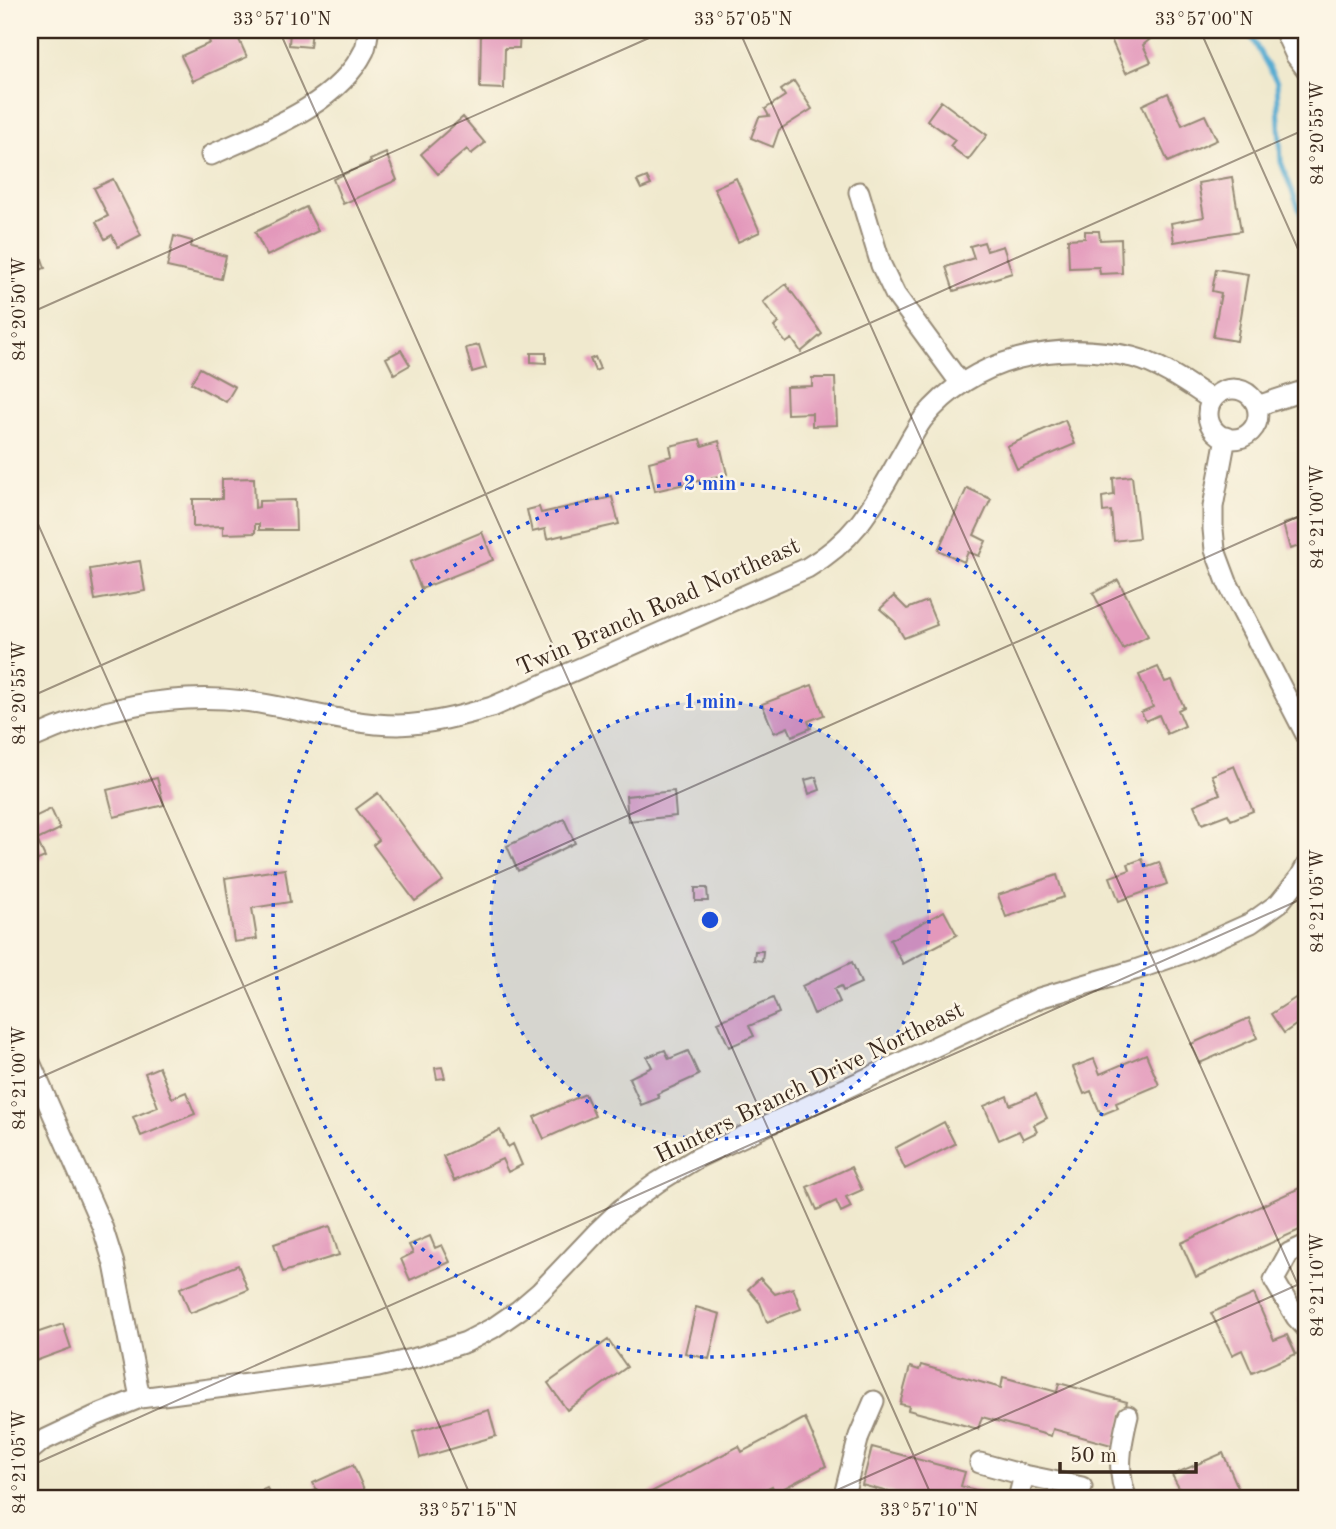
<svg xmlns="http://www.w3.org/2000/svg" width="1336" height="1529" font-family="'Old Standard TT',serif">
<style>
.lines{fill:none;stroke-linecap:round;stroke-linejoin:round}
.stream{stroke:#55abd1;stroke-width:5}
.building{fill:#e398bb}
.minor-casing{stroke:#968a76;stroke-width:23}
.minor{stroke:#fff;stroke-width:19}
.ticks{fill:none;stroke:#3b2a1e;stroke-width:2;stroke-opacity:0.45}
.ring{fill:none;stroke:#1d4ed8;stroke-width:3.5;stroke-dasharray:3.5 7}
.labels{text-anchor:middle;stroke-width:5;stroke-linejoin:round;paint-order:stroke}
.street-label{font-size:24px;fill:#3b2a1e;stroke:#fcf5e5}
.centre{fill:#1d4ed8;stroke:#fcf5e5;stroke-width:3.5}
.ring-label{font-size:21px;text-anchor:middle;font-weight:bold;fill:#1d4ed8;stroke:#fcf5e5;stroke-width:5;stroke-linejoin:round;paint-order:stroke}
.neatline{fill:none;stroke:#3b2a1e;stroke-width:2.5}
.ticks-label{font-size:18px;text-anchor:middle;fill:#3b2a1e}
</style>
<rect width="100%" height="100%" fill="#fcf5e5"/>
<filter id="ink" filterUnits="userSpaceOnUse"><feTurbulence type="fractalNoise" baseFrequency=".0143" numOctaves="2"/><feDisplacementMap in="SourceGraphic" scale="14" xChannelSelector="R" yChannelSelector="G"/><feConvolveMatrix kernelMatrix="1 2 1 2 8 2 1 2 1" color-interpolation-filters="sRGB"/></filter>
<filter id="wash" filterUnits="userSpaceOnUse"><feTurbulence type="fractalNoise" baseFrequency=".00686" numOctaves="4" result="noise"/><feDisplacementMap in="SourceGraphic" scale="28" xChannelSelector="R" yChannelSelector="G"/><feGaussianBlur stdDeviation="1.57" result="paint"/><feColorMatrix in="noise" values="0 0 0 0 0 0 0 0 0 0 0 0 0 0 0 0 0 1.4 0 .05"/><feComposite in="paint" operator="in"/></filter>
<g filter="url(#wash)">
<rect width="100%" height="100%" fill="#f0e9ce"/>
<g class="lines">
<path class="stream" d="M1247,30L1277,82L1281,162L1306,227"/>
</g>
<g id="blocks">
<path class="building" d="M213,30H219L224,39L236,33L247,57L193,81L181,56L210,43L206,33Z
M290,30H312L310,47L289,45Z
M481,30H520L519,48H505L504,89L480,88Z
M1130,30H1161L1143,45L1151,62L1126,73L1111,39Z
M794,81L812,109L779,130L773,147L751,138L759,117L769,116L765,109L785,96L781,90Z
M1168,93L1182,125L1205,115L1217,140L1168,162L1142,105Z
M941,101L987,135L968,160L950,146L955,140L927,120Z
M463,117L485,143L471,154L467,149L438,174L421,154Z
M386,153L397,180L343,204L333,179L371,162L370,160Z
M647,177L651,185L641,189L637,181Z
M1232,177L1241,231L1174,242L1171,223L1204,217L1198,183Z
M736,178L760,232L738,242L714,188Z
M113,179L141,235L118,247L112,235L105,239L96,222L108,216L94,188Z
M306,207L318,231L267,256L255,232Z
M1085,231H1099L1100,240L1121,239L1122,273L1100,274L1099,267L1069,268L1068,239L1085,238Z
M174,236L192,241L191,247L226,256L221,279L167,267Z
M984,242L987,251L1003,246L1012,273L954,291L946,267L974,258L970,246Z
M30,243L33,252L39,250L45,268L30,274Z
M1216,269L1248,274L1237,341L1213,337L1221,293L1212,291Z
M786,284L822,334L801,352L792,339L786,343L774,327L779,323L763,302Z
M479,345L486,368L472,372L466,348Z
M401,350L410,365L394,374L386,358Z
M531,353H546V363L531,362Z
M595,357L600,369L595,371L590,359Z
M200,368L235,387L226,402L191,383Z
M812,378H835L837,425L812,426V413L787,414L786,387L812,386Z
M1065,420L1075,444L1017,469L1007,446Z
M700,439L702,446L719,441L727,474L655,491L649,462L672,456L670,446Z
M1132,476L1139,538L1114,541L1111,511L1103,512L1102,497L1114,495L1113,478Z
M254,478L255,508L259,507V501L295,500L296,530H259V524H255V533L223,534V526L193,527V499H222V479Z
M967,488L991,499L974,535L986,541L979,556L968,552L964,562L938,550Z
M612,497L619,524L563,537V535L547,539L545,529L532,532L527,510L539,507L541,513Z
M1306,517V544L1290,549L1283,524Z
M482,532L493,560L421,589L410,562Z
M140,561L145,591L95,600L90,569Z
M1118,580L1148,636L1123,649L1093,593Z
M894,596L907,609L927,601L937,625L904,638L895,622L880,609Z
M1158,667L1165,682L1172,680L1184,707L1178,710L1185,726L1167,734L1159,715L1146,721L1141,712L1153,707L1139,675Z
M812,685L824,715L808,721L811,728L792,736L788,727L774,733L762,704Z
M1234,766L1253,811L1231,820L1228,814L1202,824L1194,805L1220,794L1212,775Z
M816,777L820,790L809,794L805,780Z
M157,778L164,805L114,817L107,790Z
M674,791L676,816L628,821L626,796Z
M378,793L443,881L415,901L373,845L379,840L356,809Z
M51,809L60,829L37,840L45,857L31,863L30,819Z
M564,819L575,843L518,871L507,846Z
M1142,859L1145,867L1159,862L1167,884L1119,901L1110,877L1130,870L1128,864Z
M285,869L290,902L252,908L257,939L234,942L225,878Z
M1057,875L1064,897L1006,917L998,895Z
M695,888H707L708,901H695Z
M944,911L957,935L903,964L890,940Z
M755,951H763L762,961L754,960Z
M852,962L861,983L843,991L841,986L834,989L840,1002L814,1014L802,986Z
M1306,991V1018L1284,1033L1271,1014Z
M773,998L779,1013L749,1026L754,1036L729,1047L718,1022Z
M1249,1018L1257,1038L1200,1063L1191,1044Z
M665,1050L669,1059L688,1051L699,1075L657,1094L659,1098L641,1105L629,1078L652,1067L647,1057Z
M1146,1054L1159,1085L1116,1103L1118,1108L1101,1115L1091,1091L1084,1094L1073,1067L1094,1059L1100,1074Z
M159,1067L172,1098L186,1092L195,1114L141,1136L133,1117L158,1107L145,1073Z
M442,1067L445,1078L437,1079L435,1068Z
M585,1094L595,1116L544,1139L534,1117Z
M1036,1094L1047,1118L1034,1125L1037,1132L1023,1139L1019,1131L999,1140L984,1106L1007,1096L1010,1105Z
M944,1122L955,1144L905,1169L895,1148Z
M500,1130L508,1147L513,1144L522,1165L508,1172L502,1159L454,1181L443,1156Z
M851,1167L862,1190L846,1197L851,1207L841,1212L836,1201L817,1210L807,1187Z
M1306,1185V1227L1196,1277L1181,1243Z
M330,1226L339,1255L283,1272L274,1244Z
M430,1236L435,1248L442,1245L450,1262L410,1280L401,1259L413,1253L409,1245Z
M238,1265L248,1290L190,1313L180,1288Z
M760,1278L775,1294L793,1288L801,1309L767,1322L760,1303L748,1289Z
M1254,1294L1274,1340L1287,1335L1296,1354L1252,1373L1242,1350L1232,1355L1211,1313Z
M696,1307L720,1314L709,1359L685,1353Z
M63,1324L71,1348L30,1363V1335Z
M608,1340L627,1367L567,1410L548,1383Z
M921,1365L1001,1388L1003,1377L1057,1392L1059,1383L1127,1402L1115,1446L1053,1429L1051,1436L982,1417L978,1429L908,1410L909,1406L900,1404L910,1367L919,1370Z
M1306,1379V1407L1300,1395L1306,1393L1301,1382Z
M489,1410L496,1436L420,1458L413,1432Z
M805,1418L826,1466L775,1493L772,1486L747,1499H638L739,1446L742,1452Z
M872,1447L965,1472L961,1486L1008,1499H914L862,1485Z
M1223,1453L1243,1499H1185L1172,1475Z
M353,1465L367,1496L361,1499H295L317,1490L313,1483Z
M267,1488L272,1499H242Z"/>
</g>
</g>
<g filter="url(#ink)">
<use href="#blocks" fill-opacity="0" stroke="#968a76" stroke-width="2"/>
<g class="lines">
<g class="minor-casing">
<path id="minor" d="M1284,30L1296,56L1306,69
M211,155C264,131 337,105 364,51C367,45 367,36 369,30
M859,192L881,265L895,294L961,384
M1208 414a25 25 0 1 1 50 0a25 25 0 1 1-50 0Z
M1257,406L1306,390
M1226,437L1213,507V529L1215,550L1227,582L1306,735
M30,739C96,709 171,692 244,701C295,707 346,725 398,725C431,724 461,716 492,707L807,568C858,538 873,505 901,456C908,444 915,430 923,419C973,357 1057,340 1132,357C1160,364 1188,384 1212,400
M30,1062L102,1226L114,1264L140,1398
M1306,1245L1289,1253L1274,1280L1296,1317L1306,1328
M30,1451L42,1441L95,1416L140,1398L378,1367L420,1357L466,1342L493,1328L519,1310L540,1292L598,1231L621,1209L658,1182L697,1158L1039,998L1135,970L1184,953L1251,923L1279,903L1300,877L1306,866
M980,1463L1024,1475L1018,1499
M1024,1475L1082,1487
M843,1499L859,1436L874,1401
M1127,1499C1116,1472 1121,1444 1128,1416"/>
</g>
<use href="#minor" class="minor"/>
</g>
</g>
<path class="ticks" d="M279,30L933,1499M739,30L1306,1303M1200,30L1306,267M30,313L667,30M30,506L472,1499M30,697L1306,129M30,1082L1306,513M30,1466L1306,897M817,1499L1306,1281"/>
<circle cx="710" cy="920" r="219" fill="#1d4ed8" fill-opacity=".12"/>
<g class="ring">
<circle cx="710" cy="920" r="219"/>
<circle cx="710" cy="920" r="437"/>
</g>
<g class="labels">
<g class="street-label">
<text transform="translate(658 606) rotate(-24)" y="8">Twin Branch Road Northeast</text>
<text transform="translate(809 1082) rotate(-26)" y="8">Hunters Branch Drive Northeast</text>
</g>
</g>
<circle cx="710" cy="920" r="10" class="centre"/>
<g class="ring-label">
<text x="710" y="490">2 min</text>
<text x="710" y="708">1 min</text>
</g>
<rect width="1336" height="1529" fill="none" stroke="#fcf5e5" stroke-width="77"/>
<path d="M1060 1462v10h136v-10" fill="none" stroke="#3b2a1e" stroke-width="3.5"/>
<text x="1070" y="1462" font-size="21" fill="#3b2a1e" stroke="#fcf5e5" stroke-width="5" paint-order="stroke">50 m</text>
<rect x="38" y="38" width="1260" height="1452" class="neatline"/>
<g class="ticks-label">
<text x="282" y="25">33°57'10"N</text>
<text x="743" y="25">33°57'05"N</text>
<text x="1204" y="25">33°57'00"N</text>
<text transform="translate(1317 133) rotate(-90)" y="6">84°20'55"W</text>
<text transform="translate(19 309) rotate(-90)" y="6">84°20'50"W</text>
<text transform="translate(1317 517) rotate(-90)" y="6">84°21'00"W</text>
<text transform="translate(19 693) rotate(-90)" y="6">84°20'55"W</text>
<text transform="translate(1317 901) rotate(-90)" y="6">84°21'05"W</text>
<text transform="translate(19 1078) rotate(-90)" y="6">84°21'00"W</text>
<text transform="translate(1317 1285) rotate(-90)" y="6">84°21'10"W</text>
<text transform="translate(19 1462) rotate(-90)" y="6">84°21'05"W</text>
<text x="468" y="1516">33°57'15"N</text>
<text x="929" y="1516">33°57'10"N</text>
</g>
</svg>
